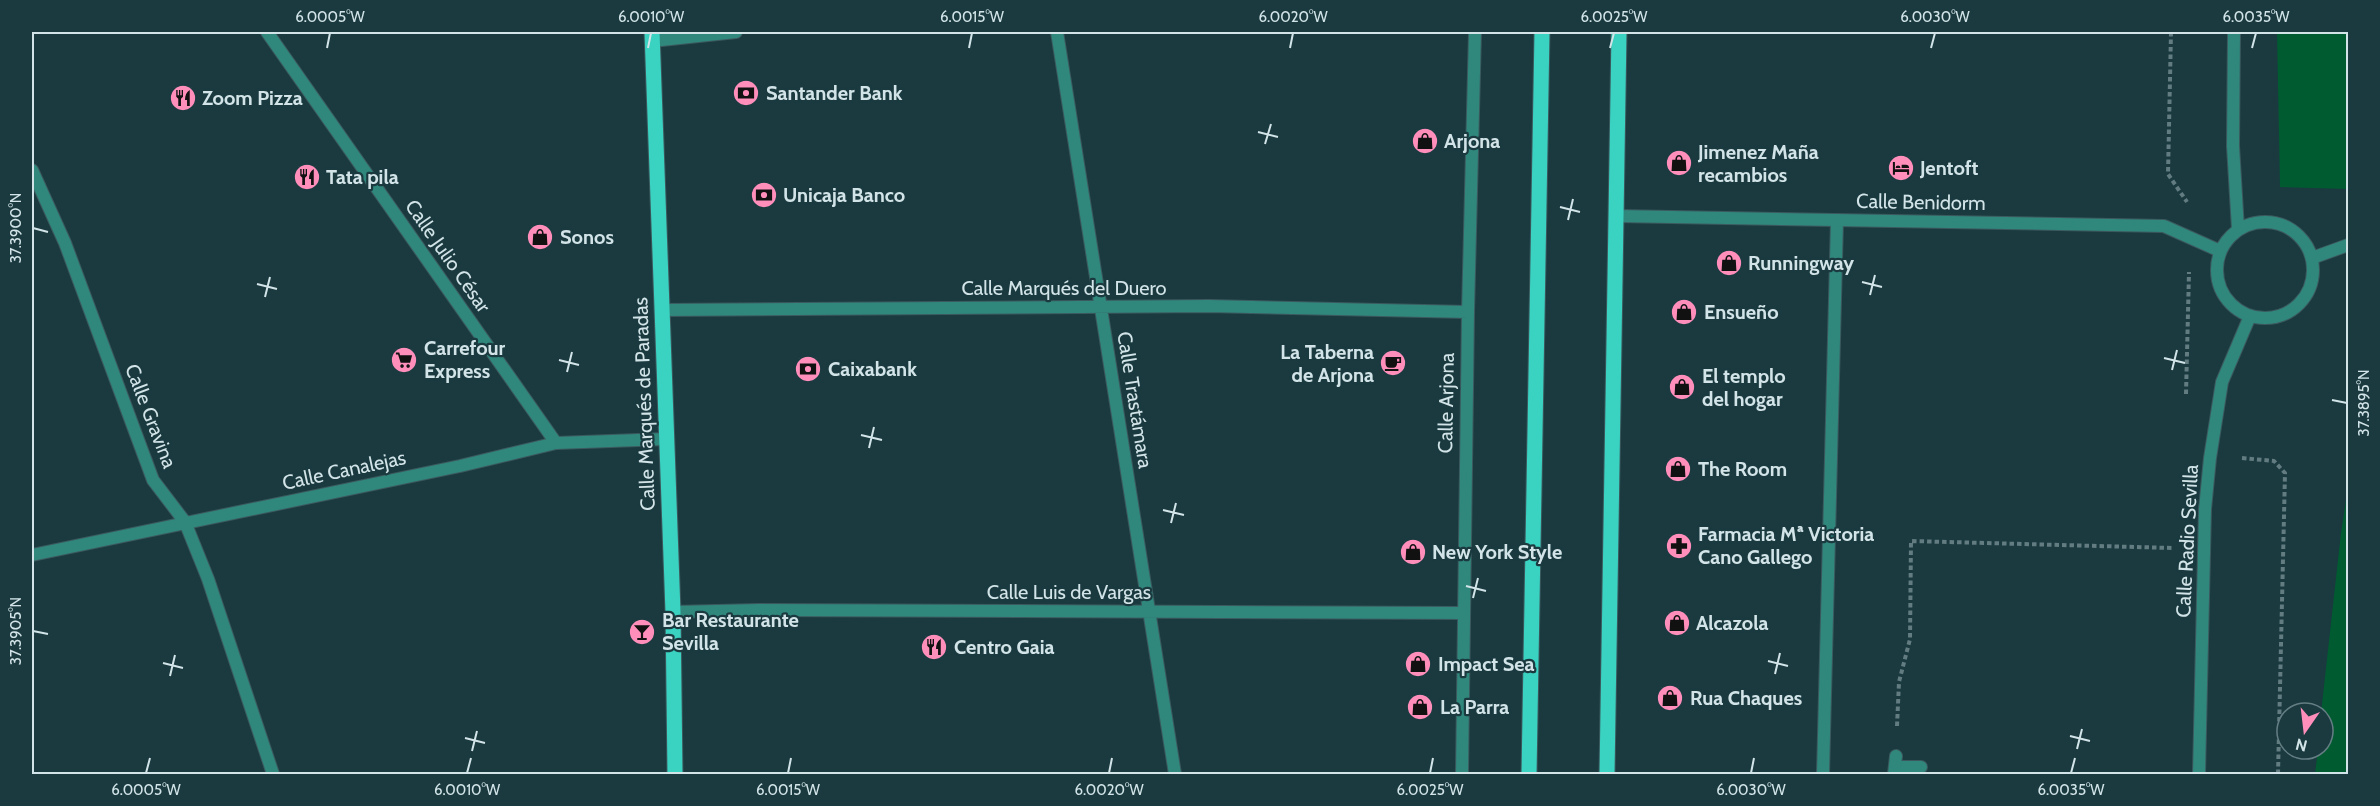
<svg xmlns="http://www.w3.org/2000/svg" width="2380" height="806" font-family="Cabin,sans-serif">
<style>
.green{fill:#005b31}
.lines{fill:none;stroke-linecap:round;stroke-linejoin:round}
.service-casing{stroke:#3b595e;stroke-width:14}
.minor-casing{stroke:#3b595e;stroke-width:14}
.tertiary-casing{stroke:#3b595e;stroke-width:14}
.primary-casing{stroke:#3b595e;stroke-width:17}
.path{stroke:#627c81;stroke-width:4;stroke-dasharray:4.5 3;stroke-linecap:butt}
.service{stroke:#30877c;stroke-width:12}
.minor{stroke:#30877c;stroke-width:12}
.tertiary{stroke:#30877c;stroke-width:12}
.primary{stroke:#3ad2c1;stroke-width:15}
.ticks{fill:none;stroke:#d2e4e7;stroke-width:2}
.labels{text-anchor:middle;stroke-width:4.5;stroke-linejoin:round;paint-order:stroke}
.poi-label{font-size:20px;font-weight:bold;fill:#d2e4e7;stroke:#1a3a40;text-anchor:start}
.street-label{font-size:20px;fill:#d2e4e7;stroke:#1a3a40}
.neatline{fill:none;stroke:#d2e4e7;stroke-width:2}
.ticks-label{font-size:15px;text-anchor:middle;fill:#d2e4e7}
</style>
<rect width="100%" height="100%" fill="#1a3a40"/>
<path class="green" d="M2277,32H2348V189L2280,187Z
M2348,487V774H2315L2318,749H2323L2321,713L2341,533Z"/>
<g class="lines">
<g class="service-casing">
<path id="service" d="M1895,767H1921
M1823,774L1837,220"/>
</g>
<g class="minor-casing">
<path id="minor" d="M1057,32L1175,774
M2234,32L2233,146L2238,229
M652,41L736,32
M32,170L65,243L153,480L185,522L208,579L273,774
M1617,216L2164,226L2220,251
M2217 270a48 48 0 1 1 96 0a48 48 0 1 1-96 0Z
M2312,258L2348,245
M661,310L1209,306L1468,312
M32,555L460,466L556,443L267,32
M673,612L759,610L1464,613
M1462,774L1468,312L1475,32
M1894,774L1896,756
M2199,774L2205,509L2210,458L2222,382L2250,316"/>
</g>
<g class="tertiary-casing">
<path id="tertiary" d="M556,443L666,439"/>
</g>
<g class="primary-casing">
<path id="primary" d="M652,32L673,612L675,774
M1529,774L1542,32
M1607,774L1619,32"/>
</g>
<path class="path" d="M2171,32L2168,174L2187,202
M2186,394L2189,272
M2242,458L2274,461L2285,473L2278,774
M1897,726L1899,682L1910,639L1911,541L2173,548"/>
<use href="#service" class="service"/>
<use href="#minor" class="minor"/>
<use href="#tertiary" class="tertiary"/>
<use href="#primary" class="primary"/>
</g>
<path class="ticks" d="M327,48L330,33M648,48L651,33M969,48L972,33M1290,48L1293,33M1610,48L1614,33M1931,48L1935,33M2252,48L2256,33M1258,132L1278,137M1265,144L1271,124M1560,207L1580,212M1568,220L1573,199M33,228L48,232M1862,282L1882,287M257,284L277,289M1870,295L1875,275M265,297L270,277M2164,358L2185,363M559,360L579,365M2172,370L2177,350M567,372L572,352M2332,400L2347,403M861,435L882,440M869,448L874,427M1163,510L1184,515M1171,523L1176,503M1466,586L1486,591M1473,598L1478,578M33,631L48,634M1768,661L1788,666M163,663L183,668M1775,674L1780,653M170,676L175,655M2070,736L2090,741M465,738L485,743M2077,749L2082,729M472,751L477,731M146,773L150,758M467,773L471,758M788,773L791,758M1109,773L1112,758M1430,773L1433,758M1751,773L1754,758M2071,773L2075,758"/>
<defs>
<g id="bank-disc" transform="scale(1.35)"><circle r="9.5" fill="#ff8ebb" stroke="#1a3a40"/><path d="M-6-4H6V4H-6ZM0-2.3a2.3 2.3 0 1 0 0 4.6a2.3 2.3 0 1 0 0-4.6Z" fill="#111"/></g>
<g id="restaurant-disc" transform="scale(1.35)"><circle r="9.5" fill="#ff8ebb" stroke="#1a3a40"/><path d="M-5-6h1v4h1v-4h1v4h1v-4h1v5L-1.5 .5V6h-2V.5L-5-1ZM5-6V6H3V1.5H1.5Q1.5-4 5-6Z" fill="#111"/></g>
<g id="shop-disc" transform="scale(1.35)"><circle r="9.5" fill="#ff8ebb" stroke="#1a3a40"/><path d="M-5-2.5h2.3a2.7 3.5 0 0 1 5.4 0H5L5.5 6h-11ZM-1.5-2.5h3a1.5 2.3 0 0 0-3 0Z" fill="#111"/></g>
<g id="hotel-disc" transform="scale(1.35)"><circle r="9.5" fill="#ff8ebb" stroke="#1a3a40"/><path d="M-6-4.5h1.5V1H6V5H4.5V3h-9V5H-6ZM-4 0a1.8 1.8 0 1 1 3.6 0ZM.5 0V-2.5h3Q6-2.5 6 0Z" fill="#111"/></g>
<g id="supermarket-disc" transform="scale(1.35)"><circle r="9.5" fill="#ff8ebb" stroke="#1a3a40"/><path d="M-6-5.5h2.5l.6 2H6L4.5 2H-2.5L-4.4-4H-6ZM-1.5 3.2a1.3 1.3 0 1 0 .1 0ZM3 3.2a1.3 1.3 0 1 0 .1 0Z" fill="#111"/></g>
<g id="cafe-disc" transform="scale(1.35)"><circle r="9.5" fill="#ff8ebb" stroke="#1a3a40"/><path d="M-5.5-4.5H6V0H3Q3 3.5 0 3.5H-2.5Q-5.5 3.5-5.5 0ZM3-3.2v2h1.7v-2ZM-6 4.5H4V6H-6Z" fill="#111"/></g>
<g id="pharmacy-disc" transform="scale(1.35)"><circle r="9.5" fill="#ff8ebb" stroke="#1a3a40"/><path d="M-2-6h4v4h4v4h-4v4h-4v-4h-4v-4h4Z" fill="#111"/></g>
<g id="bar-disc" transform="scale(1.35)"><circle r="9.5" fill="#ff8ebb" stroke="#1a3a40"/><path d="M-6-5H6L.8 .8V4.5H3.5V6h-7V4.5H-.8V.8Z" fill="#111"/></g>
</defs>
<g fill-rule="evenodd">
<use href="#bank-disc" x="746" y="93"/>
<use href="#restaurant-disc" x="183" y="98"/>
<use href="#shop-disc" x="1425" y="141"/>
<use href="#shop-disc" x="1679" y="163"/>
<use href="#hotel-disc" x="1901" y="168"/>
<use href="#restaurant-disc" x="307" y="177"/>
<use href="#bank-disc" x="764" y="195"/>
<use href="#shop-disc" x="540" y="237"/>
<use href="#shop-disc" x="1729" y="263"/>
<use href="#shop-disc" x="1684" y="312"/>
<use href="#supermarket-disc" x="404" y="360"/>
<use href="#cafe-disc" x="1393" y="363"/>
<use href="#bank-disc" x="808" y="369"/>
<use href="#shop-disc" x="1682" y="387"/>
<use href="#shop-disc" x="1678" y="469"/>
<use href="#pharmacy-disc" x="1679" y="546"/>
<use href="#shop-disc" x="1413" y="552"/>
<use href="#shop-disc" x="1677" y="623"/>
<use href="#bar-disc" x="642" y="632"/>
<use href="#restaurant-disc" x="934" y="647"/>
<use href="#shop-disc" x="1418" y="664"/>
<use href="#shop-disc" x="1670" y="698"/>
<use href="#shop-disc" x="1420" y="707"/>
</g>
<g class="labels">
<g class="poi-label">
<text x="766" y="100">Santander Bank</text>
<text x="202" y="105">Zoom Pizza</text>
<text x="1444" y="148">Arjona</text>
<text x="1698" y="159">Jimenez Maña<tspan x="1698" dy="23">recambios</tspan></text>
<text x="1920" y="175">Jentoft</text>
<text x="326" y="184">Tata pila</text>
<text x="783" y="202">Unicaja Banco</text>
<text x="560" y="244">Sonos</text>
<text x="1748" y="270">Runningway</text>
<text x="1704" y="319">Ensueño</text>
<text x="424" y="355">Carrefour<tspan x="424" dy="23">Express</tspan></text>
<text x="1374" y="359" text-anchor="end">La Taberna<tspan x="1374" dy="23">de Arjona</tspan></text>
<text x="828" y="376">Caixabank</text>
<text x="1702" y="383">El templo<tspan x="1702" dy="23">del hogar</tspan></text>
<text x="1698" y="476">The Room</text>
<text x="1698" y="541">Farmacia Mª Victoria<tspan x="1698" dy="23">Cano Gallego</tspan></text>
<text x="1432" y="559">New York Style</text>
<text x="662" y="627">Bar Restaurante<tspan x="662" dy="23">Sevilla</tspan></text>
<text x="1696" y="630">Alcazola</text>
<text x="954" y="654">Centro Gaia</text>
<text x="1438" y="671">Impact Sea</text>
<text x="1690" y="705">Rua Chaques</text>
<text x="1440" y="714">La Parra</text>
</g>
<g class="street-label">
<text transform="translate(1921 202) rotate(1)" y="7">Calle Benidorm</text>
<text transform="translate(448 256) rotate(55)" y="7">Calle Julio César</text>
<text x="1064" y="295">Calle Marqués del Duero</text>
<text transform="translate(1135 400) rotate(81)" y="7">Calle Trastámara</text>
<text transform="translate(1446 403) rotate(-89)" y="7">Calle Arjona</text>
<text transform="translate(644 404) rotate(-92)" y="7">Calle Marqués de Paradas</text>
<text transform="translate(151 416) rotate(69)" y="7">Calle Gravina</text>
<text transform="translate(344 470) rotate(-12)" y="7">Calle Canalejas</text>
<text transform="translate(2187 541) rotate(-87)" y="7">Calle Radio Sevilla</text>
<text x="1069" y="599">Calle Luis de Vargas</text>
</g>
</g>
<rect width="2380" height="806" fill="none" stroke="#1a3a40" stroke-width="66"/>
<g transform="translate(2305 731) rotate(194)"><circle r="28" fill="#1a3a40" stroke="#647e83" stroke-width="1.5"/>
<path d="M0-4.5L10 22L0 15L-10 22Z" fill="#ff8ebb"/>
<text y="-9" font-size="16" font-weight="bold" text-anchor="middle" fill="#d2e4e7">N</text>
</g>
<rect x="33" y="33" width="2314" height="740" class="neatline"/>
<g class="ticks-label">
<text x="330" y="22">6.0005°W</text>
<text x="651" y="22">6.0010°W</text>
<text x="972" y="22">6.0015°W</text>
<text x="1293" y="22">6.0020°W</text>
<text x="1614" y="22">6.0025°W</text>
<text x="1935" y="22">6.0030°W</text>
<text x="2256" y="22">6.0035°W</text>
<text transform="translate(16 228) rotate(-90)" y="5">37.3900°N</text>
<text transform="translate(2364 403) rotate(-90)" y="5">37.3895°N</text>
<text transform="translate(16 631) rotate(-90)" y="5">37.3905°N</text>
<text x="146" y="795">6.0005°W</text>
<text x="467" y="795">6.0010°W</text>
<text x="788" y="795">6.0015°W</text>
<text x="1109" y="795">6.0020°W</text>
<text x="1430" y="795">6.0025°W</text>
<text x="1751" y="795">6.0030°W</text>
<text x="2071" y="795">6.0035°W</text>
</g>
</svg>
